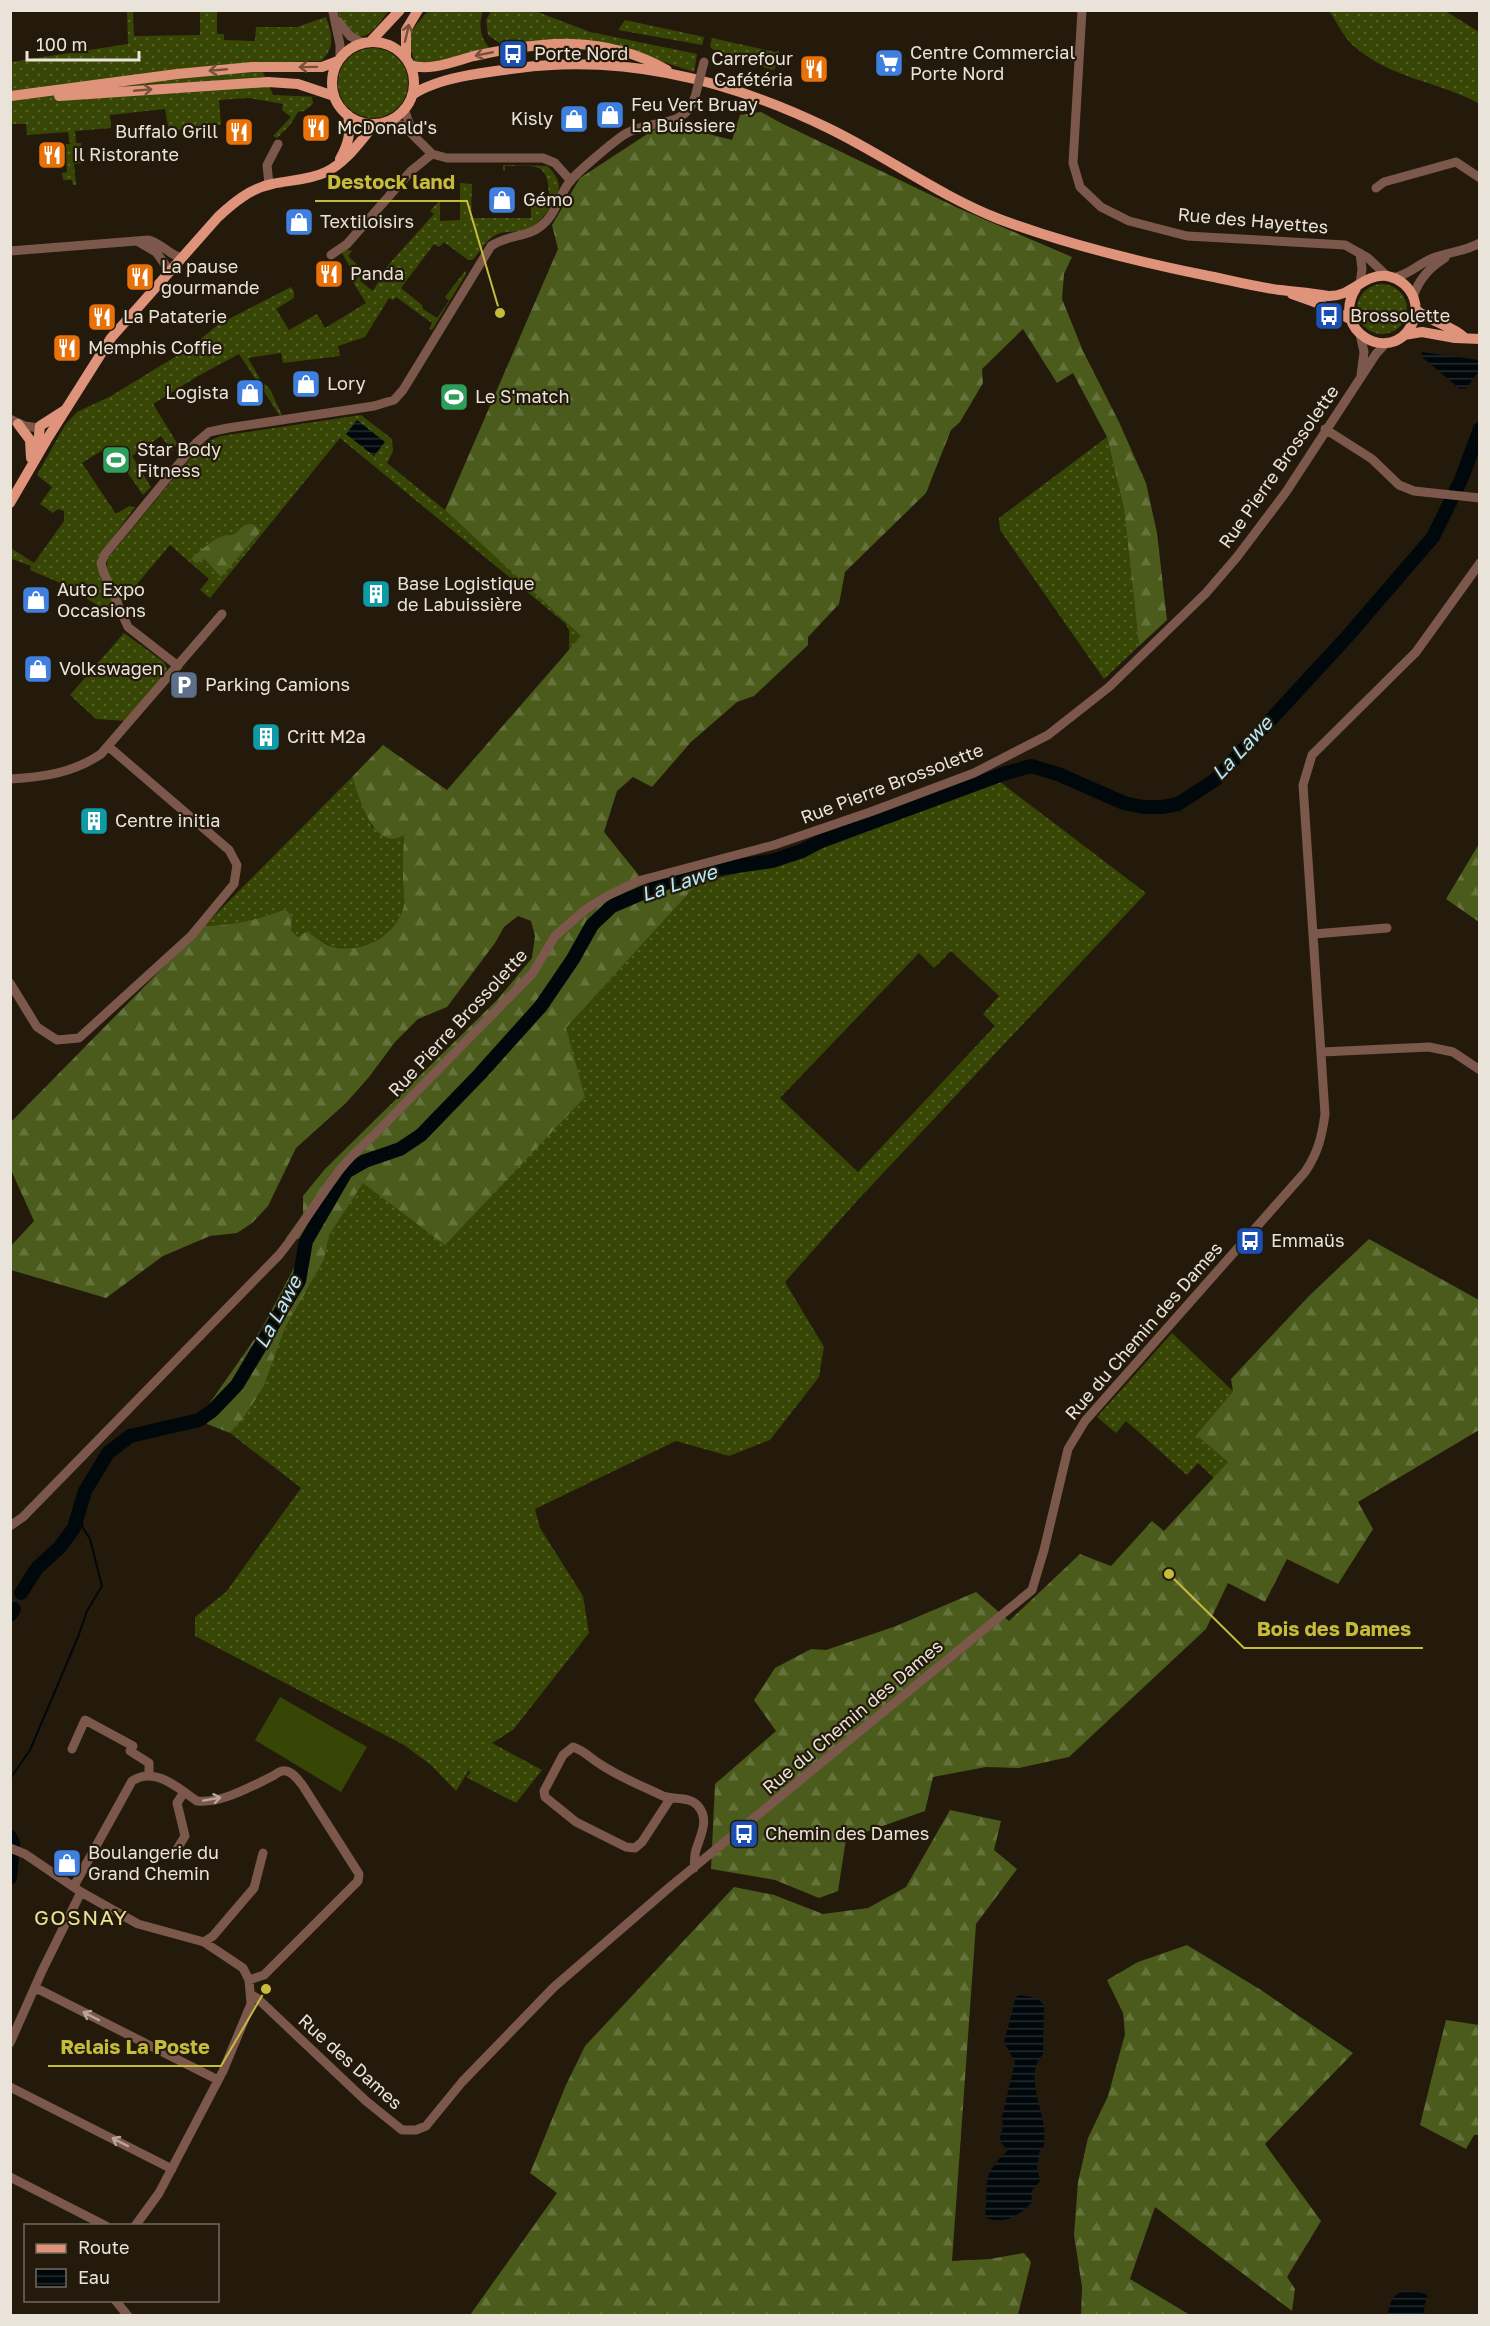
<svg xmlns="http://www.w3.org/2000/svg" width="1490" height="2326" font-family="'Golos Text',sans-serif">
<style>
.grass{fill:url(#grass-dots);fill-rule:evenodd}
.forest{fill:url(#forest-firs)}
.pitch{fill:#374605}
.water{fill:url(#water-rules)}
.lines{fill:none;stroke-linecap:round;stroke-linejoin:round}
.stream{stroke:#00080c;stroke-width:2}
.river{stroke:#00080c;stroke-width:14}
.minor{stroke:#7b584b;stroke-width:9}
.major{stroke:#de937a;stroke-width:10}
.minor-bridge{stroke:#7b584b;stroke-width:9}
.oneway{stroke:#77503d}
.oneway2{stroke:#b8a499}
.labels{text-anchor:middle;stroke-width:4.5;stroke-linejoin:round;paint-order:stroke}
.poi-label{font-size:18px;fill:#e9e3d9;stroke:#231a0b;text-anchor:start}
.street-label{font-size:18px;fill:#e9e3d9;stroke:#231a0b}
.water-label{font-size:20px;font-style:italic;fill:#b5e9f9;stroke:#231a0b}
.quarter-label{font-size:21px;letter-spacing:1.5px;fill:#eae495;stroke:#231a0b}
.leader{fill:none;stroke:#c6bc3c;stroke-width:2}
.callout-dot{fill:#c6bc3c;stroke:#231a0b;stroke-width:2}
.callout-label{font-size:20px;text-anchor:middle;font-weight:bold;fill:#c6bc3c;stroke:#231a0b;stroke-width:4.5;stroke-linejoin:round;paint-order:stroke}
</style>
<defs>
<pattern id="grass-dots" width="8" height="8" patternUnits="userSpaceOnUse" patternTransform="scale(1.5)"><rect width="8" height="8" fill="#374605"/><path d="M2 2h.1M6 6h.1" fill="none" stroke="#546129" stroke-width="1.8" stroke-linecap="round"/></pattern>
<pattern id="forest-firs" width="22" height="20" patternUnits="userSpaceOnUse" patternTransform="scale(1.5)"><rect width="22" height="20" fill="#4a5b1b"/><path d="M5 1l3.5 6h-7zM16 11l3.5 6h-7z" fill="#64723c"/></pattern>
<pattern id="water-rules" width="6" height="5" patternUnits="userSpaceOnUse" patternTransform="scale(1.5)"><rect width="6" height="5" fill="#00080c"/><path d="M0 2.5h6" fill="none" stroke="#252c2f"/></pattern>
</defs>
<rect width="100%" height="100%" fill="#231a0b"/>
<path class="grass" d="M1444,10L1479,32L1478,103C1439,82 1391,78 1356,48C1345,40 1337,22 1329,11Z
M127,11H133L134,36L200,35V11H217V34H224V40L255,41L256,27H297L326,17C332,33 336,48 321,61L259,63L273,95L320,97H312L313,104L304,111L298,112L290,125L277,138L273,136L291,117L282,110L283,104L249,98L219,100L221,125L169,131L165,109L110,115L111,128L75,131L76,143H81L83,163L74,164L76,185H73L72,180H63L62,173L67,172L65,144H70L68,132L27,135L26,124H11V62L128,44Z
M337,11H389C383,17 377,28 369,33C355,45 342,21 337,11Z
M428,11H483C478,25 480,40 492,50L440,61L415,63L411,50L410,32Z
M491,11H535L590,32L697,54L694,72L609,44H501L488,35L486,20Z
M625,20L704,37L702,45L618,30Z
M712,38L775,52L779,51L775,69L772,70L712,49L710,46Z
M338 83a35 35 0 1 1 70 0a35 35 0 1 1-70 0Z
M503,165L547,166C553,171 558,178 559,186C559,200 539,226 526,230C515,233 504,230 494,236C484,242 480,253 472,260H468L444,242L439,247L434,244L401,288L422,305L423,309L437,318L449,301L445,297L465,271L466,274L432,330L429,329L432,323L396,297L393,300L389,298L365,337L338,346L340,356L283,363L281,353L248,358L261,381L270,389L282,415L280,416L239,354L198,376L153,404L177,443L172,451L161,436L132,456L151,487L143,495L109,446L82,463L116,514L129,506L135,507L99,557L118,612L116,615H113L65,585L30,570L31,566L12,559L11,563V548L34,563L64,521V511L58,509L53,513L40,504L52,487L37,475L65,425L77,412L111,396L170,360L188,349L219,324L291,287L294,292V298L276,309L289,330L317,314L325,328L366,303L353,282L357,279L342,253L346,249L352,251L348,256L365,272L360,281L373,291L389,264L434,214L430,211L440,200V221L460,220V183L472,184L471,218H531V199H536L537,204H540L541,199H549C549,161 537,166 505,166V171L503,170Z
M1357 309a25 25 0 1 1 50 0a25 25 0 1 1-50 0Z
M361,415L392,439L393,451L387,463L445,510L582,636L569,651V630L565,623L340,438L210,598L200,590L209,579L170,545L121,603L106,568L108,558L202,444L221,436Z
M1107,437L1124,509L1139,646L1104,679L1000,530L999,518Z
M124,633L164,662L167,668L165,675L126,721L96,719L70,695Z
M352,777L372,827L406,835C402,851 403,865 403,881C403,888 405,898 404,905C398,937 360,954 331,946C322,943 314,936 307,931L298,937L291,930L292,918L286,909C256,920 236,925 204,926Z
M1000,782L1146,893L855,1203L785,1282L824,1347L819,1377L770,1440L729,1456L676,1441L535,1509L540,1528L583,1596L589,1633L513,1730L492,1743L542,1770L516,1803L466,1777L470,1773L469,1770L456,1791L431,1765L404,1745L195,1636V1617L226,1592L301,1488L230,1433L243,1419L264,1386L285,1328L324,1260L328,1235L363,1182L445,1244L566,1028L699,882L770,866ZM951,951L999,996L983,1014L995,1026L858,1172L780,1098L919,953L934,968Z
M1172,1333L1233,1391L1196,1435L1228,1462L1214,1478L1198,1463L1187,1475L1126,1421L1116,1433L1097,1417Z"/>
<path class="forest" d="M761,112L781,123L958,208L1072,257L1064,274L1062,299L1083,351L1119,422L1146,483L1157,533L1167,620L1139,646L1124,509L1107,437L1073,373L1057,383L1023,329L982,369L983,383L960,422L951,430L926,493L845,572L839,604L808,637V645L754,696L737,702L691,742L652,787L633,777L617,791L604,832L641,878L687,868L699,882L566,1028L585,1097L445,1245L363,1183L329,1235L324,1260L285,1328L264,1386L243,1419L230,1433L207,1424L209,1404L261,1330L296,1264L301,1239L286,1238L303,1214V1196L325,1169L498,999L532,958L535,936L531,921L518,916L504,927L495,943L447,1007L418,1019L395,1042L369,1077L346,1103L296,1148L268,1206L252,1223L237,1233L210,1236L163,1256L106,1298L11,1270L10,1247L34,1221L11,1170V1122L204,926C236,925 256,920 286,909L292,918L291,930L298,937L307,931C314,936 322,943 330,946C360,955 397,937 404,905C405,898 403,889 403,882C403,866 402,851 405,835C402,836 396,839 392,839C369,837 359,795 352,777L383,745L447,790L581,636L445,510L558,249L552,225L580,178L661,125L701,132L732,140L740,115Z
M253,524L261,531L221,577L205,559L196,563L191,559C196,554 212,541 218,538C233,532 231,540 244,525Z
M1479,844L1480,922H1479L1446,899Z
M1369,1239L1479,1300V1430L1358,1502L1373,1529L1338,1584L1287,1559L1265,1602L1228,1583L1206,1629L1069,1757L1019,1768L986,1767L933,1777L925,1811L846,1839L838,1891L819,1898L775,1880L711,1869L715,1784L776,1731L754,1700L775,1668L811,1649L826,1650L896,1626L976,1592L1009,1621L1080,1554L1111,1566L1152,1521L1164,1531L1228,1462L1196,1435L1233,1391L1231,1379L1309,1296Z
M950,1810L1001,1821L994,1850L1017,1869L976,1924L952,2261L990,2259L1024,2253L1031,2262L1018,2315H470L557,2193L530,2173L566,2085L585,2046L734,1887L774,1895L823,1914L868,1908L906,1887Z
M1187,1945L1261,1990L1353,2053L1265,2144L1321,2221L1287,2277L1295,2289L1292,2311L1155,2207L1130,2279L1190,2315H1081L1082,2287L1074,2235L1078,2182L1088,2138L1108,2096L1125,2034L1123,2013L1107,1980L1138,1962Z
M1446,2020L1479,2025V2135H1474L1466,2149L1420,2125Z"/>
<path class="pitch" d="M280,1697L367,1747L341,1792L255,1740Z"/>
<path class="water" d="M1422,352L1479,360V371L1466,388L1460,389L1422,357Z
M357,420L385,442L374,456L346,434Z
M1019,1995L1037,1998L1044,2005L1043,2054C1025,2074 1041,2104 1044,2127C1045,2133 1044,2140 1044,2146L1040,2149L1037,2168L1040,2181L1031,2192L1032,2202C1022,2215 1001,2226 985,2217C990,2182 978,2179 1008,2150L1001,2143L1000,2137L1003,2127L1002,2117L1015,2062L1004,2042L1016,1997Z
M1404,2290L1426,2294L1428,2297L1426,2300L1423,2315H1388C1390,2302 1392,2296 1404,2290Z"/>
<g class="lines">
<path class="stream" d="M10,1779L30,1750L78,1637L87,1611L102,1586L90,1539L83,1528L80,1512"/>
<path class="river" d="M21,1593L37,1568L59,1548L74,1528L85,1491L108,1453L130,1436L199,1420L212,1411L237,1385L299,1281L306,1241L346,1172L365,1161L400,1149L421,1135L480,1074L541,1006L573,959L592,925L612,906L668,882L707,870L772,861L802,851L819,842L1003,774L1031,766L1058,774L1124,803L1143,807H1162L1178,804L1215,780L1346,638L1433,537L1461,480L1480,429
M10,1615L14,1609
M10,1837L13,1843L10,1878"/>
<path class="minor" d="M1082,10L1073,163L1080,187L1101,207L1129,221L1187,236L1345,245L1368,258L1387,276
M333,12L340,45V58
M338,21L350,36L363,43
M404,109L412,131
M388,121L404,126L432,154L447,158H543L555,163L571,181
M269,184L267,165L278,144
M1376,188L1384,182L1456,162L1480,178
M139,242L156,252L169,270
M10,251L149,240C162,244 169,254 181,258
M1360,253L1362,269L1360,284
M331,255L347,244L411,171L432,154
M1393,278C1409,275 1418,264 1433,258C1448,252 1464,252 1480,243
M1413,297C1419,279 1429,268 1445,258
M1360,334L1364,352L1361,375
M10,419L25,426L39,428
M1325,429L1372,459L1399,485L1414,491L1480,498
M178,666L128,627L103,571L101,563L105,554L196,443L209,432L228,428L374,406L394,400L403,390L491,246C508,234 527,238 541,226C556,215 559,194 571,180C580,170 616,139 627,133C654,118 684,130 695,97
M10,779C44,777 73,773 101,754L222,614
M1314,934L1387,928
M10,983L37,1027L57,1040L79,1038L191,936L234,884L237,865L229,850L109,747
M1322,1052L1429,1047L1453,1052L1480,1070
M10,1526L23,1517L279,1255C300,1230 316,1202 336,1175C347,1159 361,1147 375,1134L532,974L555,936L586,909L609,895L638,881L774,845L873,811L974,773L1048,735L1109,687L1206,593L1237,557L1286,492L1376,354L1387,342
M72,1749L85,1720L133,1746L130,1751L149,1763V1774
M670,1799L642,1842L635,1848L626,1847L576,1822L545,1797L544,1791L563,1755L573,1747C585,1751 590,1758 600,1764C619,1777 642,1786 663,1796C673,1800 690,1796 698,1806C710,1820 700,1836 696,1850C694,1856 695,1862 694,1868
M10,1848L25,1854L81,1892L138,1924L204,1942L243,1968L249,1980L251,2004L223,2071L159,2193L135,2226
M177,1849L185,1836L177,1803L184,1792
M74,1886L132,1781C155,1766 178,1788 197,1801C221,1804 252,1786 273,1776C277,1773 281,1770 286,1771C293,1772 299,1781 303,1786L359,1874L358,1881L264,1975L249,1980
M204,1942L213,1936L254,1888L263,1853
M34,1990H40L218,2080
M252,1995L257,1998L366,2101L402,2130H416L426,2126L462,2082L554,1987L671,1886L1032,1590L1044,1550L1068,1449L1085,1421L1305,1172C1318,1153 1322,1136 1325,1114L1303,785L1312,755L1416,652L1480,563
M10,2043L42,1971L81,1892
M10,2087L172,2169
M10,2177L106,2226
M115,2300L128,2316"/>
<path class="major" d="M371,41L400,10
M332 83a41 41 0 1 1 82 0a41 41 0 1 1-82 0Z
M406,58V30L418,10
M410,65C429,72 455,61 474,56C542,41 604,34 667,70
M412,95C439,77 487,72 519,68C627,54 731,81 828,128C886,156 938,195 999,219C1066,244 1134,261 1204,275C1229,280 1255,287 1280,290C1296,292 1312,293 1328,296C1353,297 1363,273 1387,276C1399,278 1410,287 1414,299C1417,308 1416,317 1411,326C1390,365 1329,331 1356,288
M11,96L177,74L252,67H322L338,61
M59,96L268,82L298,84L334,96
M340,159C349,143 351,132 348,115
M1292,294L1320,304L1350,319
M1416,310C1431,322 1451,325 1465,338
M1404,335L1422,332L1455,338L1480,339
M18,424L30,440L31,458
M34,454L38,444L40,426L65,410
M10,503L49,436L111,338L218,217C233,203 251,188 272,184C290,180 310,180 326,172C347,162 360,141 375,124"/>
<path class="minor-bridge" d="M695,97L704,62"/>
</g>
<defs><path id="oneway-shaft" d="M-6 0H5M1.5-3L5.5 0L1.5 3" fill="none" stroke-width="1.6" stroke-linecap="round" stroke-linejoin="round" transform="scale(1.5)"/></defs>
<g class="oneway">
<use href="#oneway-shaft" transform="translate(407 33) rotate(-77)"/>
<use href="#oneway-shaft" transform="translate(484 54) rotate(169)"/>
<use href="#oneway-shaft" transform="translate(308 67) rotate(179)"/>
<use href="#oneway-shaft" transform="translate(218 70) rotate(175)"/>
<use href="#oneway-shaft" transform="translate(143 90) rotate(-5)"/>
</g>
<g class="oneway2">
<use href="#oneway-shaft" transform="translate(212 1799) rotate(-10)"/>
<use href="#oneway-shaft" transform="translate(91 2016) rotate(-153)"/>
<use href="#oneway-shaft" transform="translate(120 2142) rotate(-153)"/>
</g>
<defs>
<g id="bus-square" transform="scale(1.5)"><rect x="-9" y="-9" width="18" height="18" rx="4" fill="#1a4fb4" stroke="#231a0b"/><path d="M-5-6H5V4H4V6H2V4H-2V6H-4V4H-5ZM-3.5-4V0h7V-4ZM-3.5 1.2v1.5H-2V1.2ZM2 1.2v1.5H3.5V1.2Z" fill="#fff"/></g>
<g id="supermarket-square" transform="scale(1.5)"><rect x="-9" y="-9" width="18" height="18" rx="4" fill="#3f7fe0" stroke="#231a0b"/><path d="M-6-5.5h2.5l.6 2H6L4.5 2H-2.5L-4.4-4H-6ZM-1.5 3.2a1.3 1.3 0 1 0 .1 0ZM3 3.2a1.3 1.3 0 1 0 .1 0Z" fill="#fff"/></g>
<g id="restaurant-square" transform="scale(1.5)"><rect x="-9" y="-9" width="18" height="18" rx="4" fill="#e8710a" stroke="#231a0b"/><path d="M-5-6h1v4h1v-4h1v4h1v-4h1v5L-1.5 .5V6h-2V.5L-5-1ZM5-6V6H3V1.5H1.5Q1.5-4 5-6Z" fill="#fff"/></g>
<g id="shop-square" transform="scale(1.5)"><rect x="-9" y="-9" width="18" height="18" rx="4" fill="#3f7fe0" stroke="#231a0b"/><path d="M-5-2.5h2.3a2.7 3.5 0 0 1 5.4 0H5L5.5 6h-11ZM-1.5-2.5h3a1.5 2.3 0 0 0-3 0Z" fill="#fff"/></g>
<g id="stadium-square" transform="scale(1.5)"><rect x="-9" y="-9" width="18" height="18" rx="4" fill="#2e9e5b" stroke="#231a0b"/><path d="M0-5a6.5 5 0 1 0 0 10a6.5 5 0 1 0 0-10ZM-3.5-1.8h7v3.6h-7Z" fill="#fff"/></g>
<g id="building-square" transform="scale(1.5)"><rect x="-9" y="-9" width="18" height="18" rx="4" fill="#0f9aa8" stroke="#231a0b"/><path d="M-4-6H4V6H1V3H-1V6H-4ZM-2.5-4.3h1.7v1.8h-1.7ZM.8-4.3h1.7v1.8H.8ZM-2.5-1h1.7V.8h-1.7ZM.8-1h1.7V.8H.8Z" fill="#fff"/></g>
<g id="parking-square" transform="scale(1.5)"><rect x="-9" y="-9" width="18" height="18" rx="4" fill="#5c6f8a" stroke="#231a0b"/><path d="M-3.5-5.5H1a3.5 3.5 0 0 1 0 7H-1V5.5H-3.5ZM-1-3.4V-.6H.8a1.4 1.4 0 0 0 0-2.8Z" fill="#fff"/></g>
</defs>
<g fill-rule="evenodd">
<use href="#bus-square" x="513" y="54"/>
<use href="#supermarket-square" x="889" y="63"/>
<use href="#restaurant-square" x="814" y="69"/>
<use href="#shop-square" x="610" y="115"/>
<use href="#shop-square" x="574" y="119"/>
<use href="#restaurant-square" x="316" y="128"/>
<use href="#restaurant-square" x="239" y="132"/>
<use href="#restaurant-square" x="52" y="155"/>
<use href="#shop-square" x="502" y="200"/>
<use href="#shop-square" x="299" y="222"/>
<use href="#restaurant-square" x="329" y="274"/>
<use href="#restaurant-square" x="140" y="277"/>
<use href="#bus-square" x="1329" y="316"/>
<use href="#restaurant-square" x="102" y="317"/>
<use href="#restaurant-square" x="67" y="348"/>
<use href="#shop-square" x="306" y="384"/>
<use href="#shop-square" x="250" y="393"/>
<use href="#stadium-square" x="454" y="397"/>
<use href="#stadium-square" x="116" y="460"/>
<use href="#building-square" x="376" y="594"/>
<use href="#shop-square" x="36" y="600"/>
<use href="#shop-square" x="38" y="669"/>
<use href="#parking-square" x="184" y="685"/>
<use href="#building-square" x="266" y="737"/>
<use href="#building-square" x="94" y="821"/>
<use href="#bus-square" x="1250" y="1241"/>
<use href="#bus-square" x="744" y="1834"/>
<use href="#shop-square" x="67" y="1863"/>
</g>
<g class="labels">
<g class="poi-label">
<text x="910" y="59">Centre Commercial<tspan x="910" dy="21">Porte Nord</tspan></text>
<text x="534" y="60">Porte Nord</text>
<text x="793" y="65" text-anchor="end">Carrefour<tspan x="793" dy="21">Cafétéria</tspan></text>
<text x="631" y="111">Feu Vert Bruay<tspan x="631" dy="21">La Buissiere</tspan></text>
<text x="553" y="125" text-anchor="end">Kisly</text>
<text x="337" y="134">McDonald's</text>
<text x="218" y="138" text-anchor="end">Buffalo Grill</text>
<text x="73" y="161">Il Ristorante</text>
<text x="523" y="206">Gémo</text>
<text x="320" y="228">Textiloisirs</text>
<text x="161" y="273">La pause<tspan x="161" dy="21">gourmande</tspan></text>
<text x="350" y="280">Panda</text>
<text x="1350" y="322">Brossolette</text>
<text x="123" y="323">La Pataterie</text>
<text x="88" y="354">Memphis Coffie</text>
<text x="327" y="390">Lory</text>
<text x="229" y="399" text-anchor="end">Logista</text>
<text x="475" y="403">Le S'match</text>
<text x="137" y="456">Star Body<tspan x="137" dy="21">Fitness</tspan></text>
<text x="397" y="590">Base Logistique<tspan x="397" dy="21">de Labuissière</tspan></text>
<text x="57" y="596">Auto Expo<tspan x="57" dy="21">Occasions</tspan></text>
<text x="59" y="675">Volkswagen</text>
<text x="205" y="691">Parking Camions</text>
<text x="287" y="743">Critt M2a</text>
<text x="115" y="827">Centre initia</text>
<text x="1271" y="1247">Emmaüs</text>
<text x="765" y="1840">Chemin des Dames</text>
<text x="88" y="1859">Boulangerie du<tspan x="88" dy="21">Grand Chemin</tspan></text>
</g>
<g class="street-label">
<text transform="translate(1253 221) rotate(5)" y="6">Rue des Hayettes</text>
<text transform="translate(1279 467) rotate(-55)" y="6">Rue Pierre Brossolette</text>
<text transform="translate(892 784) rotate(-21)" y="6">Rue Pierre Brossolette</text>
<text transform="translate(458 1023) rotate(-47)" y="6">Rue Pierre Brossolette</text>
<text transform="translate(1144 1331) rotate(-49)" y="6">Rue du Chemin des Dames</text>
<text transform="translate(853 1717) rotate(-40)" y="6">Rue du Chemin des Dames</text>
<text transform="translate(350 2062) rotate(42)" y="6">Rue des Dames</text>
</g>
<g class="water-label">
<text transform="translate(1242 748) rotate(-47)" y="7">La Lawe</text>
<text transform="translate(679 883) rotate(-18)" y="7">La Lawe</text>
<text transform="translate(278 1312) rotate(-62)" y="7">La Lawe</text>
</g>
<g class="quarter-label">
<text x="81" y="1925">GOSNAY</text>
</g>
</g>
<path class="leader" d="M500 313L467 201H315M1169 1574L1244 1648H1423M266 1989L221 2066H48"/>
<g class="callout-dot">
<circle cx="500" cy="313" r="6"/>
<circle cx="1169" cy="1574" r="6"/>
<circle cx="266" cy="1989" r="6"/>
</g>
<g class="callout-label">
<text x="391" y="189">Destock land</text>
<text x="1334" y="1636">Bois des Dames</text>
<text x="135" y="2054">Relais La Poste</text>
</g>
<rect width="1490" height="2326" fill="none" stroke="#e9e3d9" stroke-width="24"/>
<rect x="24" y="2224" width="195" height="78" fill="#231a0b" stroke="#726a5d" stroke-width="1.5"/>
<rect x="36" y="2244" width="30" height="9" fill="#de937a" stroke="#726a5d" stroke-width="1.5"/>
<text x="78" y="2254" font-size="18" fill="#e9e3d9">Route</text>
<rect x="36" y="2269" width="30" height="18" fill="url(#water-rules)" stroke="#726a5d" stroke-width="1.5"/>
<text x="78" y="2284" font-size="18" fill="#e9e3d9">Eau</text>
<path d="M27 51v9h112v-9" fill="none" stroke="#e9e3d9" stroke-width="3"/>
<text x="36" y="51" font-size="18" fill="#e9e3d9" stroke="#231a0b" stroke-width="4.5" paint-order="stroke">100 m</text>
</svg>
